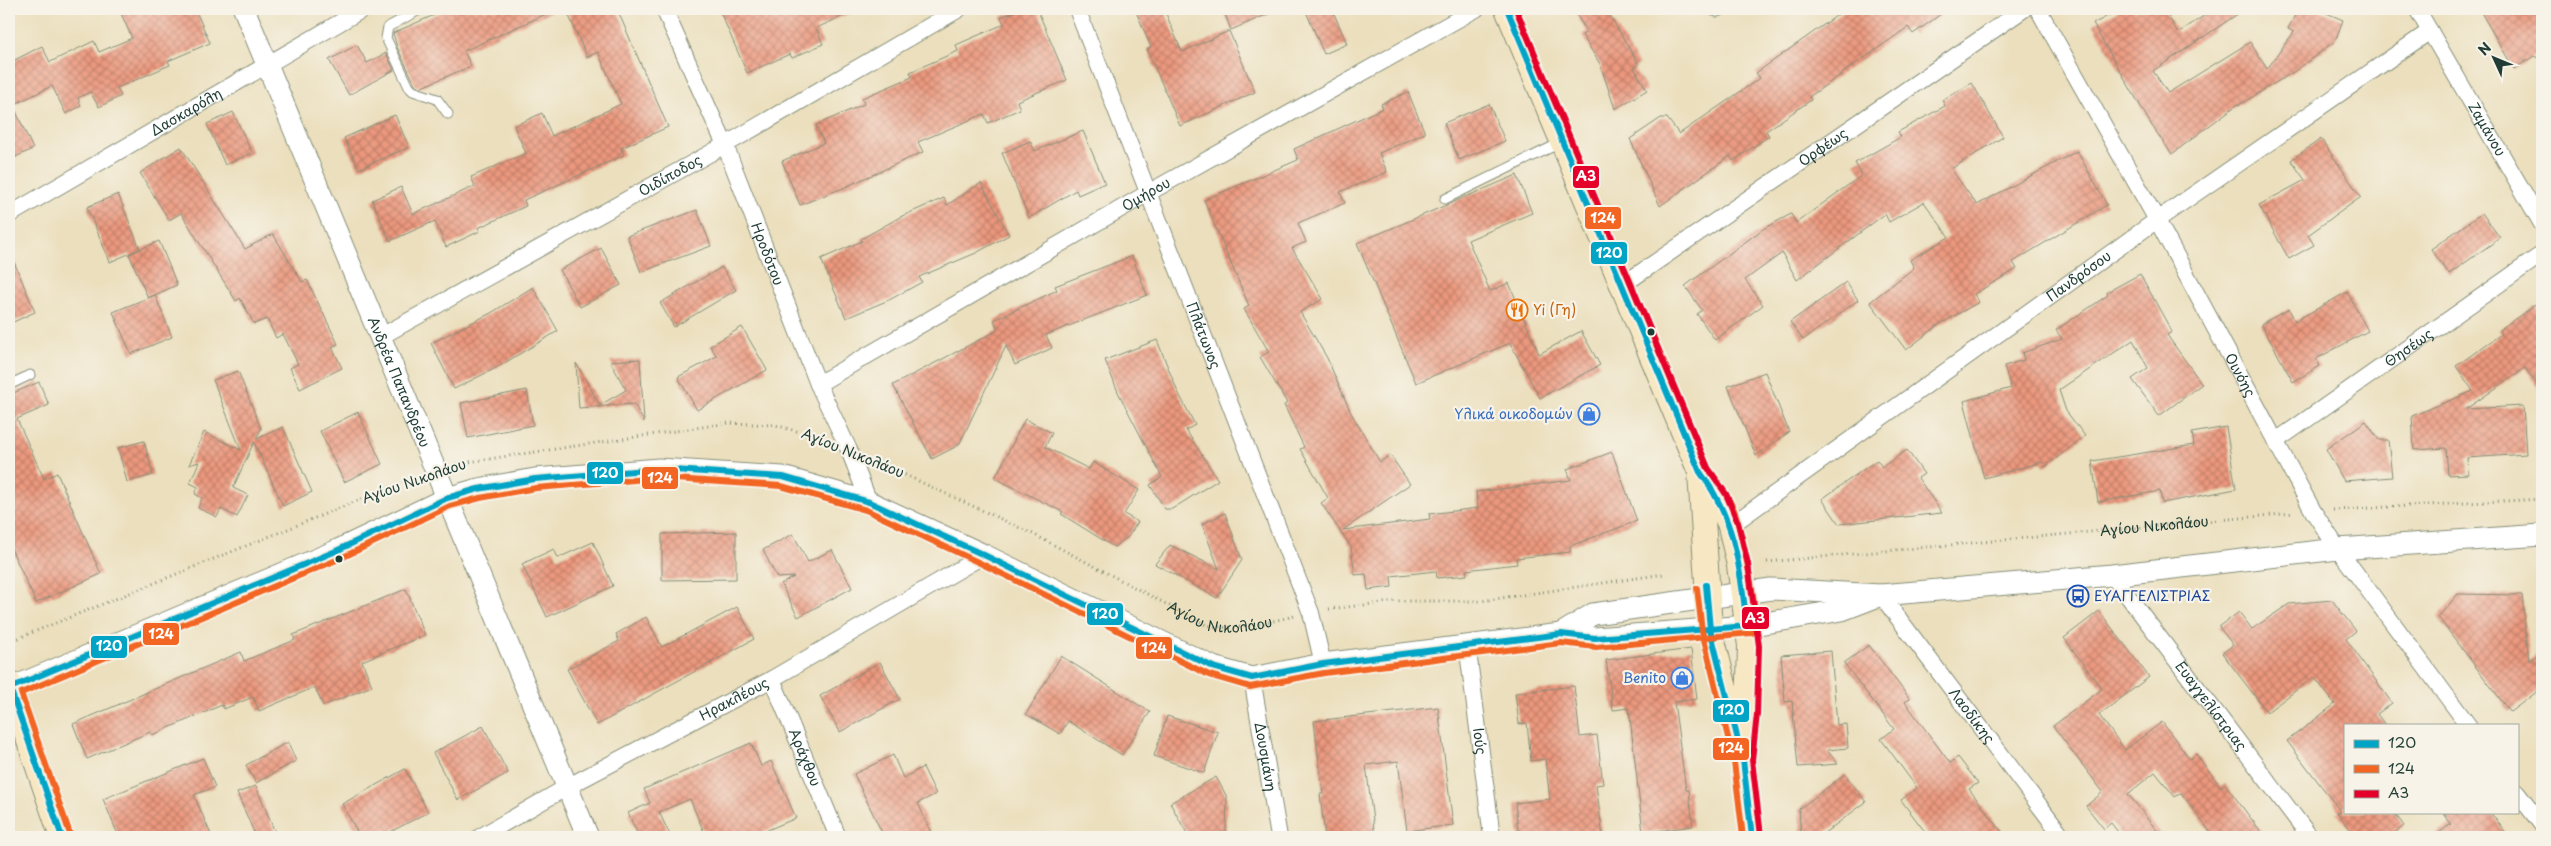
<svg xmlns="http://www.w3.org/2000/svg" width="2551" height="846" font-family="'Playpen Sans',sans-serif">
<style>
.building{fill:url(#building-cross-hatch)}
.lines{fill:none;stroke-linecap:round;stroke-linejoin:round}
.service-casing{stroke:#858e78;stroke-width:11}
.minor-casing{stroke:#858e78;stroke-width:18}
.tertiary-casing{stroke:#858e78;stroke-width:23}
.secondary-casing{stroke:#858e78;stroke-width:26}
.path{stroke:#858e78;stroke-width:3;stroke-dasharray:1 4;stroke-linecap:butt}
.service{stroke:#fff;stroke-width:9}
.minor{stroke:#fff;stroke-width:16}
.tertiary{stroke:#fff;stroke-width:21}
.secondary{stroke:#f7e8c3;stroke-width:24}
.bus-1-casing{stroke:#f7f3e8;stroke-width:10}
.bus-2-casing{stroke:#f7f3e8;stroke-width:10}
.bus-3-casing{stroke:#f7f3e8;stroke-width:10}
.bus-1{stroke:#02a4c6;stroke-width:6}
.bus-2{stroke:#f26522;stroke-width:6}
.bus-3{stroke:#e4002b;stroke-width:6}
.bus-dot{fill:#1f3d34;stroke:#f7f3e8;stroke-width:2}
.labels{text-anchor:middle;stroke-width:4.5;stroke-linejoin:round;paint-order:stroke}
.street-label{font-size:14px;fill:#1f3d34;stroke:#f7f3e8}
.food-label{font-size:14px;fill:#c56008;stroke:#f7f3e8;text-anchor:start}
.shop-label{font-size:14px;fill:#366cbe;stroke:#f7f3e8;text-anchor:end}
.transit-label{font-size:14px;fill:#164399;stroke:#f7f3e8;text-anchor:start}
.line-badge{stroke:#f7f3e8;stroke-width:2}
.badge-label{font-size:14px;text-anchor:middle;font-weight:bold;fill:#fff}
</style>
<defs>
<pattern id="building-cross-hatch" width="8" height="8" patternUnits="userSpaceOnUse" patternTransform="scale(1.25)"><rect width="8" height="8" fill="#ec987e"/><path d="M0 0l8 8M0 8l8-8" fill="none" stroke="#bf7d68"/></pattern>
</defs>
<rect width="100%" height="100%" fill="#f7f3e8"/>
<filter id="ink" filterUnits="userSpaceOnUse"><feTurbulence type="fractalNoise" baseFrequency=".02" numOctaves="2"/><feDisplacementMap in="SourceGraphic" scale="10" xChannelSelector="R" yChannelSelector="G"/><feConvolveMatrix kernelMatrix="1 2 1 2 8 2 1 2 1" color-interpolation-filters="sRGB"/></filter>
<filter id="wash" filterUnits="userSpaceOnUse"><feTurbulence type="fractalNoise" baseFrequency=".0096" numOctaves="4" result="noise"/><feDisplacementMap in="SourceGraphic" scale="20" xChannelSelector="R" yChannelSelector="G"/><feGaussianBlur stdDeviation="1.12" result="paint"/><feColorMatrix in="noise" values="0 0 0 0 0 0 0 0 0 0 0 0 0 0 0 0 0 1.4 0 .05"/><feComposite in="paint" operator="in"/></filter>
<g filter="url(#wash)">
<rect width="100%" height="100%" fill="#ebdfbd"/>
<g id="blocks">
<path class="building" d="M119,9H195L210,43L168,61L170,65L117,88L121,96L99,107L90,92L78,98L81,106L66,114L52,86L13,105L33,149L9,160V63L42,46L50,62L94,41L99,52L132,38Z
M448,9H557L464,51L471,66L422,87L416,86L397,47L393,33Z
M566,9H617L668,127L621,148L624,155L524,200L526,206L478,228L480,231L446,247L435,221L390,241L372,200L401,187L413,214L475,186L471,177L526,153L514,126L542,113L552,136L621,104L598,52L587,57Z
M719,9H860L816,28L823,44L792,58L790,54L747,73Z
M1021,9H1037L1067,80L1017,101L1020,109L988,123L984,114L918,142L923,152L843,188L800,205L782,161L824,143L816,125L864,104L862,98L912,77L910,72L958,51L956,45L1004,24L1001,17Z
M1135,9H1164L1182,52L1229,31L1255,92L1180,126L1147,49L1151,47Z
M1223,9H1280L1231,30Z
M1305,9H1332L1347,44L1324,54Z
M1573,9H1606L1639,65L1634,68L1647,90L1615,109L1600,64L1582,35L1587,32Z
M1846,9H1948L1913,34L1908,27L1809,97L1811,100L1766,131L1769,136L1733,161L1730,156L1660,206L1630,139L1661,118H1667L1679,134L1760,78L1756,73Z
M2121,9H2164L2178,33L2214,9H2245L2153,71L2168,93L2250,42L2267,69L2294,32L2288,29L2298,9H2317L2343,20L2335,41L2295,71L2239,105L2238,104L2172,154L2152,126L2093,24Z
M2479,9H2542V60L2534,56L2514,69Z
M357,45L367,63L386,53L394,70L349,95L329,60Z
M1972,83L2003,137L1951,169L1977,205L2077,151L2107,205L2013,262L2017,269L1974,294L1979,302L1940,324L1906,350L1870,302L1914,268L1910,260L1949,237L1924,202L1889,222L1885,214L1797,280L1782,253L1745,280L1763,305L1715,340L1697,314L1702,310L1685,286L1763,229L1791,214L1796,223L1862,175L1855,163L1901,137L1898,132L1945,106L1942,100Z
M1408,92L1425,133L1379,153L1387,172L1340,192L1345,203L1298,223L1306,242L1292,248L1323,299L1300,312L1327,358L1351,413L1380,462L1390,455L1410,484L1343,530L1430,519L1429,514L1478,508L1476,492L1571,480L1567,469L1612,452L1637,521L1570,546V552L1516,558L1517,564L1466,570L1467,575L1437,578L1436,571L1391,576L1392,587L1368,590L1366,574L1355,575L1351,547L1321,503L1328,498L1300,449L1304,447L1284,405L1287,403L1260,357L1269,352L1244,309L1249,306L1204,200L1298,160L1294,149L1383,108L1381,104Z
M1489,104L1505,141L1459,160L1444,123Z
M233,112L252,153L225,165L207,124Z
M395,115L409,147L359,169L344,138Z
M1083,131L1105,183L1078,195L1076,190L1029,218L1002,153L1030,141L1035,151Z
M2321,139L2361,197L2308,235L2314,245L2289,259L2259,205L2305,180L2291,160Z
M181,147L245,249L273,234L302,282L307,280L338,344L332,347L342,368L300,389L290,368L298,364L283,334L276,338L267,319L254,324L240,298L236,301L181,213L169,220L140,173Z
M1517,175L1532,213L1468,240L1490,291L1509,283L1539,354L1581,331L1600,365L1540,398L1510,343L1416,383L1357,243Z
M981,183L1009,235L976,253L919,277L922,282L891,299L846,318L821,259L862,241L861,239L900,217L944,198L947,205Z
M118,194L140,249L110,262L87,207Z
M697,210L711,246L641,272L627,236Z
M2482,213L2500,238L2449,274L2431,249Z
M159,241L177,285L148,298L129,254Z
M601,248L621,285L580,307L560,270Z
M9,250L35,312L9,324Z
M1132,256L1147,295L1046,335L1052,348L1015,365L1006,346L959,445L932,459L893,385L998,330L994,320L1057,290L1055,286Z
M722,267L736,290L674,327L660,303Z
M2140,274L2172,332L2167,335L2202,384L2159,416L2132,379L2148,368L2133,340L2059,390L2066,411L2085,436L2045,467L2042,462L1984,478L1964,401L2011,388L2004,366L2024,360L2022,353L2062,339L2056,330L2108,295L2107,292Z
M1846,282L1858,300L1803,340L1790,322Z
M533,287L558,331L496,368L454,389L431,343L491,313Z
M2347,292L2368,331L2316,359L2320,366L2293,382L2261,324L2289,309L2295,321Z
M155,295L172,337L131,354L113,312Z
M2535,305L2542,315V392L2525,368L2466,409L2523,406L2526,454L2467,458L2468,474L2448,475L2446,448L2414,450L2412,416L2473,391L2456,366L2501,334L2499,330Z
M742,327L767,370L697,410L678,377L717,356L710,346Z
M1157,340L1177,390L1195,425L1186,430L1218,480L1172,509H1165L1150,485L1162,477L1118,392L1105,360Z
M640,359L644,422L634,404L579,408L576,363L600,405L626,390L610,361Z
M238,371L261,429L256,439L283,427L312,492L283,506L254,442L233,488L248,495L237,517L221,509L217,517L198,508L202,498L195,494L198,487L190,483L199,462L189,465L204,432L241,450L213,380Z
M1765,372L1789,432L1756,456L1728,386Z
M39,382L49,405L17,419L44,479L57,473L101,574L36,603L9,544V395Z
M527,390L533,425L468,438L461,403Z
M358,412L382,464L344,482L320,431Z
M1025,419L1052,433L1045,447L1089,469L1093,462L1139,490L1124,514L1138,522L1128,537L1114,547L1061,514L1063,512L995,478Z
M2366,421L2379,440H2388L2392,477L2344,481L2326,449Z
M2226,427L2236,489L2162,503L2160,491L2098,502L2092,461L2194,445L2192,433Z
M144,441L153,475L127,482L118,448Z
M1907,450L1924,474L1918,478L1942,513L1839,524L1822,499L1877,460L1882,467Z
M1225,513L1242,560L1217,598L1155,564L1170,545L1219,569L1202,524Z
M736,532V579L662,580V534Z
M793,534L808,562L832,550L852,588L798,617L781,584L794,577L777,578L763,550Z
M593,542L613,586L547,617L522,564L554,549L558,558Z
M406,589L425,635L362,661L372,686L323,706L315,687L259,711L253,697L224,709L222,705L152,735L150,732L87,759L73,724L241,652L244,661L295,640L293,635Z
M2458,594L2522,595L2529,661L2542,651V688L2510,712L2438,617Z
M2332,600L2356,631L2346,639L2392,703L2377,714L2385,725H2345V812H2394L2404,826L2389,837H2356L2337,812H2341L2287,741L2335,704L2314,677L2267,712L2222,653L2233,645L2219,627L2239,612L2252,629L2289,604Z
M737,607L754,639L597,725L567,669L619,641L616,634L646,617L662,647Z
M2099,611L2149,677L2099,715L2125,750L2162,722L2190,759L2196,754L2221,787L2225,784L2265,837H2214L2181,793L2175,797L2155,772L2128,794L2162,837H2122L2111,823L2104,829L2086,806L2103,792L2053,726L2102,689L2064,638Z
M1869,645L1910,699L1905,702L1950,763L1958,757L1978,783L1969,789L2006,837H1929L1901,800L1917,788L1881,739L1894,729L1844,663Z
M1691,649L1697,699L1674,702L1686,790H1689L1693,826L1643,833L1629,708L1613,710L1606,660Z
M1831,651L1837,725L1846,724L1848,748L1827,750L1838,764L1798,767L1792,701L1785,702L1781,655Z
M1061,656L1150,712L1122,755L1068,721L1060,734L1026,714Z
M880,662L900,699L840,732L820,696Z
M1574,686L1580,737L1597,735L1603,784L1596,785L1603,837H1519L1515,803L1550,799L1545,759L1531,761L1527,723L1519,724L1515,693Z
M1438,707L1453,825L1407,831L1398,761L1366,765L1375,837H1325L1320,794H1323L1314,721Z
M1167,716L1218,732L1204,773L1154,756Z
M483,726L508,773L458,800L433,753Z
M288,742L296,761L256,783L246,765Z
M751,743L761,766L771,761L796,818L751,837H706L690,799L659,812L671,837H639L628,813L650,803L644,789Z
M893,755L903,778L923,767L936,794L918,803L933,837H884L854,774Z
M203,758L215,787L194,795L212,837H119L103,799Z
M405,769L428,812L381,837H360L342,804Z
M1845,774L1866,802L1819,837H1801L1799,809Z
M1216,777L1227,797L1226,831L1215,837H1189L1170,803Z
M256,786L277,837H256L237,793Z
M2443,812H2490L2509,837H2433L2451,824Z"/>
</g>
</g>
<g filter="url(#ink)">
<use href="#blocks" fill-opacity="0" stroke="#858e78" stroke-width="1"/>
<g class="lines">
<g class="service-casing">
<path id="service" d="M421,9L388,27L386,38L409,87L413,91L437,99L448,114
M1709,9L1717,12L1725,9
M1445,199L1562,142
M9,385L30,375"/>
</g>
<g class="minor-casing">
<g id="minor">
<path id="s3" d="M664,9L725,145L818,384L849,450L869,502"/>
<path id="s4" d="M1077,9L1311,613L1323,664"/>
<path id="s5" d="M2038,9L2157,220L2313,511L2338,549L2468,725"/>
<path id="s6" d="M2417,9L2542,224"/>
<path id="s7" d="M9,215L363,9"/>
<path id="s8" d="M1621,286L2024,9"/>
<path id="s9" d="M380,337L725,145L959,9"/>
<path id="s10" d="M818,384L1148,193L1476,9"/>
<path id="s11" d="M2276,441L2542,254"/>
<path id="s12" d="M1730,526L2157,220L2430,31"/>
<path id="s13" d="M2112,575L2310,837"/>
<path id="s14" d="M1881,595L2063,837"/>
<path id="s15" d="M1467,644L1492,837"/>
<path id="s16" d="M1252,678L1279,837"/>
<path id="s17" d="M772,679L838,837"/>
<path d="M2517,792L2542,825"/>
<path id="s18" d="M480,837L567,787L772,679L984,555"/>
</g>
</g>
<g class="tertiary-casing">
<g id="tertiary">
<path id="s19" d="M244,9L588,837"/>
<path d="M1561,634L1593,614L1771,589L1881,595L2112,575L2338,549L2542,535"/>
<path d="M9,689L336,551L447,498L478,489L535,479L659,469L783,477L869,502L984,555L1213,667L1252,678L1323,664L1561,634L1595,638L1747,626L1842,610L1881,595"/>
</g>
</g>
<g class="secondary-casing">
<path id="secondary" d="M1507,9L1700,472L1718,497L1730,526L1739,565L1750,646L1748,714L1743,760
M1700,472L1710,629L1743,760L1752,837
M9,683L62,837"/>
</g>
<g class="path">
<path id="s1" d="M873,460L1031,533L1206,625C1237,632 1264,623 1294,616"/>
<path d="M455,464L729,423L775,425L824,439"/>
<path d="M2333,510L2542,499"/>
<path id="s2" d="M1767,562L2294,513"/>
<path d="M1329,609L1399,601H1481L1664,574"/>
<path d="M9,642L416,477"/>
</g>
<use href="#service" class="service"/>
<use href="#minor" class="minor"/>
<use href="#tertiary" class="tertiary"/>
<use href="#secondary" class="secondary"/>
<g class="bus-1-casing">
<path id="bus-1" d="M1706,585L1710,629L1743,760L1752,837
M62,837L10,688L336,551L447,498L478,489L535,479L659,469L783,477L869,502L984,555L1213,667L1252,678L1323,664L1561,634L1595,638L1747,626C1740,568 1736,520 1700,472L1507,9"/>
</g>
<g class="bus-2-casing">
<path id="bus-2" d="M1697,588L1702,631L1734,762L1743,837
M70,834L21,693L339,559L450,506L480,498L536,488L659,478L781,486L866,510L980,563L1209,675L1250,687L1324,673L1561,643L1596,647L1752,633C1763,622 1740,527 1734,510C1727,494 1718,481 1708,468L1516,9"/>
</g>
<g class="bus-3-casing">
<path id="bus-3" d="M1516,9L1708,468L1726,494L1738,523L1748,564L1759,646L1757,714L1752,760L1761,836"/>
</g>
<use href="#bus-1" class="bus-1"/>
<use href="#bus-2" class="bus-2"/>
<use href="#bus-3" class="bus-3"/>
</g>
</g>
<defs>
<g id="restaurant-ring" transform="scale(1.125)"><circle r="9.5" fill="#f7f3e8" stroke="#e8710a" stroke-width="1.5"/><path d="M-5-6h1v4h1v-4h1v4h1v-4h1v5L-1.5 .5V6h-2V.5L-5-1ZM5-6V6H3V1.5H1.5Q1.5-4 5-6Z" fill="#e8710a"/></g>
<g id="shop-ring" transform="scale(1.125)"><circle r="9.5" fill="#f7f3e8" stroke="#3f7fe0" stroke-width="1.5"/><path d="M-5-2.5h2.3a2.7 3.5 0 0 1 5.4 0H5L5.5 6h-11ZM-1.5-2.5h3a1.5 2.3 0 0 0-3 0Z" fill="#3f7fe0"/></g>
<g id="bus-ring" transform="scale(1.125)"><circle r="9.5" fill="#f7f3e8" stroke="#1a4fb4" stroke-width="1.5"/><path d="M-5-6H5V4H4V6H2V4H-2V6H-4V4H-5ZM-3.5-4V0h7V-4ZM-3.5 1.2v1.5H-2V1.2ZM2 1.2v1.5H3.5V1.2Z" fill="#1a4fb4"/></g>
</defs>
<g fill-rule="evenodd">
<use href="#restaurant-ring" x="1517" y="310"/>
<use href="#shop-ring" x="1589" y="414"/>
<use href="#bus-ring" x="2078" y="596"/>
<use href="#shop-ring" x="1682" y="678"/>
</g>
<g class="bus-dot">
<circle cx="1651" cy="332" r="4.5"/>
<circle cx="339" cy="559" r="4.5"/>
</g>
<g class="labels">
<g class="street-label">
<text dy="5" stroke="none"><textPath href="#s7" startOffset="205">Δασκαρόλη</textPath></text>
<text dy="5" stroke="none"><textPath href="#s6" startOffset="139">Ζαμάνου</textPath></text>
<text dy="5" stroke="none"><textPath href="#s8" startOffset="245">Ορφέως</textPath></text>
<text dy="5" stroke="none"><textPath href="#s9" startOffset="332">Οιδίποδος</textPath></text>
<text dy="5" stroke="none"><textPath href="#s10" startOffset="379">Ομήρου</textPath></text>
<text dy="5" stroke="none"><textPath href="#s3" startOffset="266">Ηροδότου</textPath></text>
<text dy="5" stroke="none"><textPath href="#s12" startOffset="429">Πανδρόσου</textPath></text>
<text dy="5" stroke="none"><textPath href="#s4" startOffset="350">Πλάτωνος</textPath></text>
<text dy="5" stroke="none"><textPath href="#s11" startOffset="162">Θησέως</textPath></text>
<text dy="5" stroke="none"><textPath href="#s5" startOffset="418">Οινόης</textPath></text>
<text dy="5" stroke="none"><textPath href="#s19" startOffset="404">Ανδρέα Παπανδρέου</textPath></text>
<text transform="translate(853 453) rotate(22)" y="5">Αγίου Νικολάου</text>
<text transform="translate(414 481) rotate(-19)" y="5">Αγίου Νικολάου</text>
<text dy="5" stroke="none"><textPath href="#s2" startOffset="389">Αγίου Νικολάου</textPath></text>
<text dy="5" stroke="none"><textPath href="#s1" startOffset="384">Αγίου Νικολάου</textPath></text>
<text dy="5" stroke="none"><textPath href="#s18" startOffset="289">Ηρακλέους</textPath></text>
<text dy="5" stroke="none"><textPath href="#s13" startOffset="164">Ευαγγελίστριας</textPath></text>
<text dy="5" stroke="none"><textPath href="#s14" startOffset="151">Λαοδίκης</textPath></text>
<text dy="5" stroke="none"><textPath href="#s15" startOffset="98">Ιούς</textPath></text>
<text dy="5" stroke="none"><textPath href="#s16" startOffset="80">Δουσμάνη</textPath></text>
<text dy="5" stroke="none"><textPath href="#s17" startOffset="85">Αράχθου</textPath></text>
</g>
<g class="food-label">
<text x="1533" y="315">Yi (Γη)</text>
</g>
<g class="shop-label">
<text x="1573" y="419">Υλικά οικοδομών</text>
<text x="1666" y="683">Benito</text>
</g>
<g class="transit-label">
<text x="2094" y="601">ΕΥΑΓΓΕΛΙΣΤΡΙΑΣ</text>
</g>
</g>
<g class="line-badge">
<rect x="1572" y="165" width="28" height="24" rx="5" fill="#e4002b"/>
<rect x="1584" y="206" width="38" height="24" rx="5" fill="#f26522"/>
<rect x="1590" y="241" width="38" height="24" rx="5" fill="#02a4c6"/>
<rect x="586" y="461" width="38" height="24" rx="5" fill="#02a4c6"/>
<rect x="641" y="466" width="38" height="24" rx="5" fill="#f26522"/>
<rect x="1086" y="602" width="38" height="24" rx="5" fill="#02a4c6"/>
<rect x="1741" y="606" width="29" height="24" rx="5" fill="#e4002b"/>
<rect x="142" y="622" width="38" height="24" rx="5" fill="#f26522"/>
<rect x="90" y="635" width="38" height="24" rx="5" fill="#02a4c6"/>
<rect x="1135" y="636" width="38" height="24" rx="5" fill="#f26522"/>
<rect x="1712" y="699" width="38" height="24" rx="5" fill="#02a4c6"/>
<rect x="1712" y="737" width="38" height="24" rx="5" fill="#f26522"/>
</g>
<g class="badge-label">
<text x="1586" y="181">Α3</text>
<text x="1603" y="223">124</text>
<text x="1609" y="258">120</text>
<text x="605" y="478">120</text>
<text x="660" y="483">124</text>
<text x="1105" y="619">120</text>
<text x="1755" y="623">Α3</text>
<text x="161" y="639">124</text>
<text x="109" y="651">120</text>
<text x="1154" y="653">124</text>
<text x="1731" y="715">120</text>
<text x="1731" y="753">124</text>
</g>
<rect width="2551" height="846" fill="none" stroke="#f7f3e8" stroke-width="30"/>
<rect x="2344" y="724" width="175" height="90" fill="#f7f3e8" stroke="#a1aaa0"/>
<rect x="2354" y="740" width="25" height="8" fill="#02a4c6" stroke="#a1aaa0"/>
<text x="2388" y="748" font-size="15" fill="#1f3d34">120</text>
<rect x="2354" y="765" width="25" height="8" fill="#f26522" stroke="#a1aaa0"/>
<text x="2388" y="774" font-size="15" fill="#1f3d34">124</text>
<rect x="2354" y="790" width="25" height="8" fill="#e4002b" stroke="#a1aaa0"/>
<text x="2388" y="798" font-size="15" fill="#1f3d34">Α3</text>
<g transform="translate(2494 58) rotate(314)" stroke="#f7f3e8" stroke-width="4" paint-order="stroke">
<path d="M0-4L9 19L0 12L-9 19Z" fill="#1f3d34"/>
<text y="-8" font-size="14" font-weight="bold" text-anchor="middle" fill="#1f3d34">N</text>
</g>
</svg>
